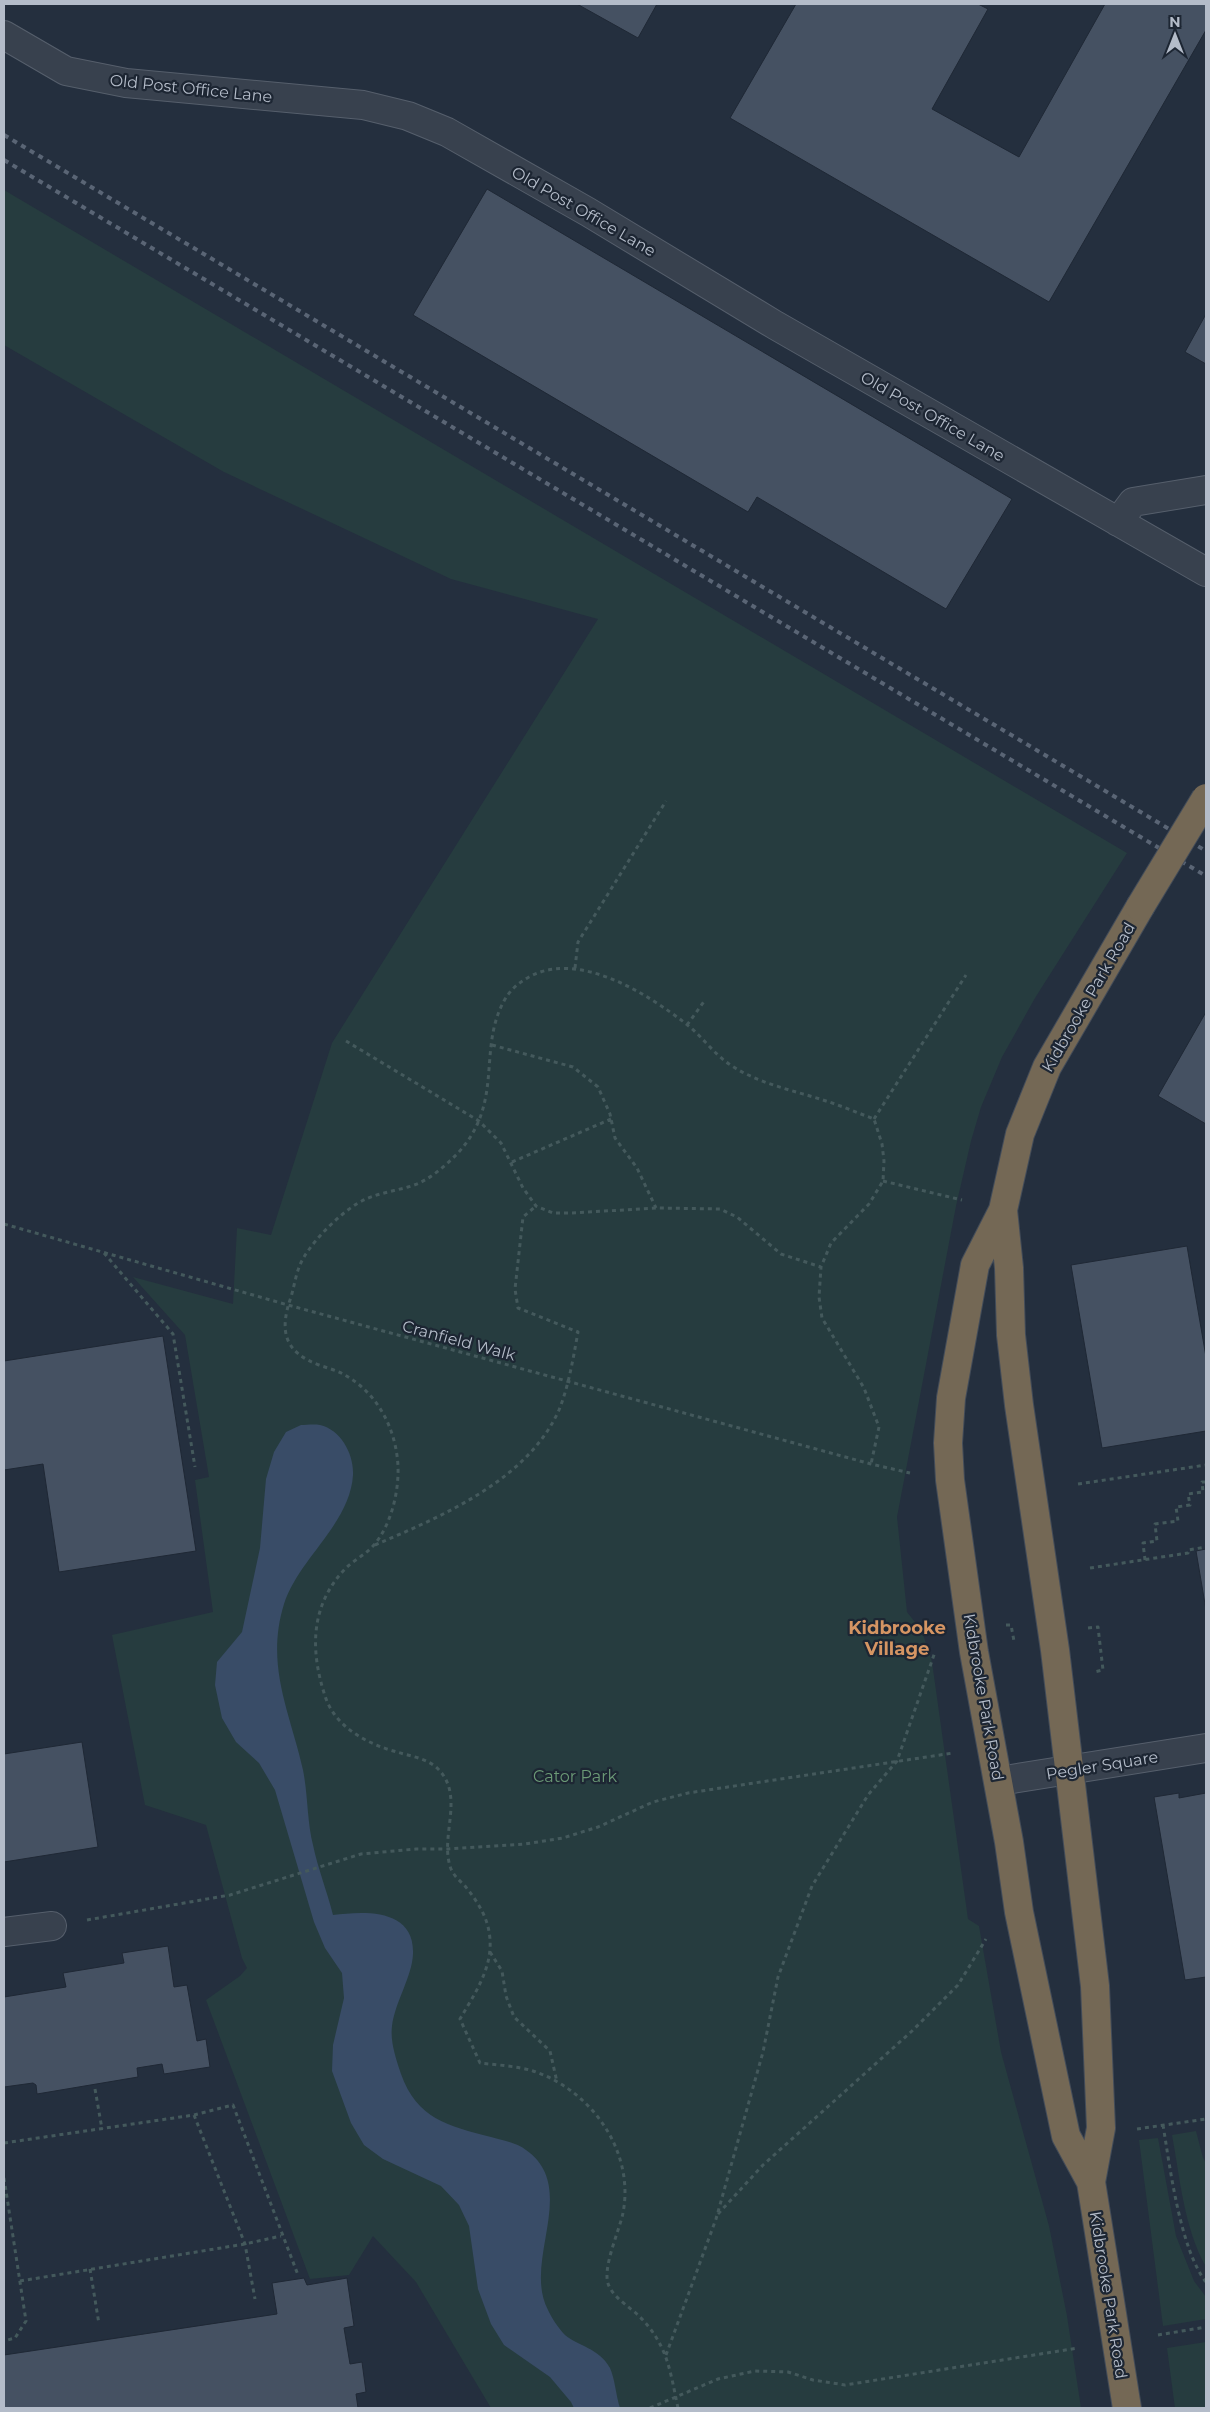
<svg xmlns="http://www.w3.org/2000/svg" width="1210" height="2412" font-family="Montserrat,sans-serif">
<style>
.green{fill:#263c3f}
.water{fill:#394c67}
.building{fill:#455162;stroke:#1f2835}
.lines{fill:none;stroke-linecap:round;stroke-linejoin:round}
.minor-casing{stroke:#565f6c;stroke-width:30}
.highway-casing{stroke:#434c59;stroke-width:30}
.path{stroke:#44595c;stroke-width:3;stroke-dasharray:4 4;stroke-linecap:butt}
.minor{stroke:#38414e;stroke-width:28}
.highway{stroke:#746855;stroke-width:28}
.rail{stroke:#5a6575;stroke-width:4;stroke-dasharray:5 5;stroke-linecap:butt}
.highway-bridge-casing{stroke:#434c59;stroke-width:30;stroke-linecap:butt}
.highway-bridge{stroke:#746855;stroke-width:28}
.labels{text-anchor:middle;stroke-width:4.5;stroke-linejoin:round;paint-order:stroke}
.street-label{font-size:16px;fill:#b4bcc9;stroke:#1d2633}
.park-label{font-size:16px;fill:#6b9a76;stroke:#1d2633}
.neighbourhood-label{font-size:18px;font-weight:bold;fill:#d59563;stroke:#1d2633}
</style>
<rect width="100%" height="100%" fill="#242f3e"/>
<path class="green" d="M4,190L1127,853L1035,998L1002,1057L981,1107L971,1141L956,1206L897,1517L907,1612L922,1631L932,1662L968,1919L979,1926L1001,2052L1049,2226L1067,2316L1081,2408H491L416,2282L373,2236L349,2275L310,2279L206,2000L240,1976L247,1968L242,1958L206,1825L145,1805L112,1635L213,1612L195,1480L209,1477L185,1335L133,1277L233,1304L237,1228L271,1235L332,1043L598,619L451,579L224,472L4,345Z
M1196,2131L1203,2158L1206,2163V2267C1184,2228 1180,2178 1172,2135Z
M1158,2138L1176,2236L1194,2281L1206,2297V2319L1163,2326L1139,2140Z
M1206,2342V2408H1175L1167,2348Z"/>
<path class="water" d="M301,1425C306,1425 314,1424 320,1425C341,1430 354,1454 353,1475C350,1524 299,1558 284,1604C265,1666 290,1712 303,1770C308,1795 307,1821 313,1845C318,1869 327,1891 333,1915C364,1911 415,1908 413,1954C412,1977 395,2002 392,2026C390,2042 396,2059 401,2074C417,2119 448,2126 491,2137C502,2140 517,2143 526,2150C580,2188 522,2261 548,2310C551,2317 559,2329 565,2335C578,2346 599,2348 610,2368C615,2379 616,2396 620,2408H574L571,2402L550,2377L504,2345L491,2324L478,2289L469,2226L459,2205L441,2186L383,2159L364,2145L351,2123L332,2071L333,2045L344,1998L342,1973L325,1948L314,1922L275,1790L259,1763L236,1742L222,1718L215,1685L217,1662L242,1632L260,1548L266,1479L274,1452L286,1432Z"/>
<path class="building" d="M577,4H657L638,38Z
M796,4H978L988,9L932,109L1019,157L1105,4H1206V30L1049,302L730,118Z
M487,189L1012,499L946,609L757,497L748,512L413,315Z
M1206,314V364L1185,352Z
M1206,1012V1124L1158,1096Z
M1187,1246L1206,1357V1431L1102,1448L1071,1265Z
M163,1336L196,1551L59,1572L43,1464L4,1470V1361Z
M1206,1549V1610L1196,1551Z
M82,1742L98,1847L4,1862V1754Z
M1179,1793V1798L1206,1793V1977L1185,1980L1154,1797Z
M168,1946L174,1987L187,1985L197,2041L206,2039L210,2067L164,2074L162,2064L137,2068L138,2077L37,2094L36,2085L33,2083L4,2087V1997L66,1987L63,1973L124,1963L122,1953Z
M304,2278L307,2285L347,2278L354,2326L344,2328L350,2364L362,2362L366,2392L356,2394L358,2408H4V2355L277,2314L272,2283Z"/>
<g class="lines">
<g class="minor-casing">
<path id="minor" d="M4,35L66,71L126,83L363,105L408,116L447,132L588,212L775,325L1206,572
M1118,522L1133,502L1206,490
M999,1781L1206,1748
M4,1932L52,1926"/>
</g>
<g class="highway-casing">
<path id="highway" d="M1003,1210L1009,1268L1011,1335L1019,1405L1055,1650L1095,1986L1101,2128L1091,2182L1127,2408
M1091,2182L1066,2136L1019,1912L1009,1842L974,1652L950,1480L948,1443L951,1398L975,1265L1003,1210L1020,1134L1047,1067L1140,907"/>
</g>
<path class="path" d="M575,968L578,942L666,801
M687,1025L705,1000
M346,1041L479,1121L501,1143L523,1188L536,1206L553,1213H572L656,1208L720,1209L737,1217L781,1254L821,1267
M492,1045L573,1067L598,1087L610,1114L615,1138L637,1168L656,1208
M874,1119L966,975
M512,1162L611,1119
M883,1181L962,1200
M4,1224L288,1305L871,1464L910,1473
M104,1253L173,1334L195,1467
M1078,1484L1206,1465
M375,1545C442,1516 527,1481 559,1410C569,1385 573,1359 578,1332L518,1308L515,1289L523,1217L536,1206
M1145,1560L1143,1543L1157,1541L1155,1524L1178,1521L1176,1507L1190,1505L1188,1494L1203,1492L1202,1482H1206
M1090,1568L1188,1553V1550L1206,1547
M1006,1625H1011L1014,1641
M1088,1628L1098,1627L1103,1670L1094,1672
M87,1920L230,1895L361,1854L416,1849H448L525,1844L563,1838L598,1827L653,1802L688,1793L953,1753
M490,1952L502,1971L506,1996L514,2017L550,2051L557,2082
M95,2089L102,2129
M194,2115L245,2244L255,2299
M1163,2125C1170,2167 1180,2249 1206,2282
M1137,2129L1206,2119
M4,2143L194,2115L233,2105L298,2275
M4,2178L26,2321L15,2338L4,2341
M718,2214L763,2165L912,2031L958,1985L986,1939
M90,2269L99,2324
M20,2281L245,2244L281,2236
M1158,2335L1206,2327
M666,2355L716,2219L763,2052L778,1977L812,1886L868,1795L897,1761L935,1652
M650,2408L718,2379L755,2371L788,2372L813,2380L845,2385L1078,2348
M678,2408C670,2371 668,2345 639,2316C630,2307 615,2299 609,2286C601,2270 619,2232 623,2213C635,2151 591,2090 533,2071C517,2066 497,2065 480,2063L460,2019C474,1995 492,1969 490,1940C489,1919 478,1902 465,1886C459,1880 452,1874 450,1866C440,1834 466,1794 436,1767C425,1758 410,1756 397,1752C367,1744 335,1727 325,1696C310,1650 310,1605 346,1568C354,1560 365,1555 373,1546C391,1526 399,1492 398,1466C396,1428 377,1392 343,1374C336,1370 327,1368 319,1365C284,1352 279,1331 291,1297C295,1284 296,1270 304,1257C316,1237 345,1208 366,1199C380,1193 394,1191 408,1187C427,1182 443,1168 457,1154C505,1103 477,1050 504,1001C510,990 518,983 529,977C578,950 646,993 685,1023C701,1035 713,1053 729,1064C758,1084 793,1090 826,1101C842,1106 858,1113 874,1119L882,1144L884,1161L883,1181L869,1204L831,1243L821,1267L819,1297L822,1318L864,1388L879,1427L871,1464"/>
<use href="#minor" class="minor"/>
<use href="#highway" class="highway"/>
<path class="rail" d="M4,135L1206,851
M4,160L1206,876"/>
<g class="highway-bridge-casing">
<path id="highway-bridge" d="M1140,907L1206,798"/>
</g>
<use href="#highway-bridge" class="highway-bridge"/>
</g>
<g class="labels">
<g class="street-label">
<text transform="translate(191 88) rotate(6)" y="6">Old Post Office Lane</text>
<text transform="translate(584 211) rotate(30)" y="6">Old Post Office Lane</text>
<text transform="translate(933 416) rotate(30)" y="6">Old Post Office Lane</text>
<text transform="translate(1088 997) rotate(-60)" y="6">Kidbrooke Park Road</text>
<text transform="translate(459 1340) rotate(15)" y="6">Cranfield Walk</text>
<text transform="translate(984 1697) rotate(80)" y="6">Kidbrooke Park Road</text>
<text transform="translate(1102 1765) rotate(-9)" y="6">Pegler Square</text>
<text transform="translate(1109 2295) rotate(81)" y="6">Kidbrooke Park Road</text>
</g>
<g class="park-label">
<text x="575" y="1782">Cator Park</text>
</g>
<g class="neighbourhood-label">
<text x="897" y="1634">Kidbrooke<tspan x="897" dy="21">Village</tspan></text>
</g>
</g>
<rect width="1210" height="2412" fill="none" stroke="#b4bcc9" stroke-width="10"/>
<g transform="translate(1175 35)" stroke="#1d2633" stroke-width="4" paint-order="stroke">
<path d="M0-4L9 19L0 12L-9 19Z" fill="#b4bcc9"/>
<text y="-8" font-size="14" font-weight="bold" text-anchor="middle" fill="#b4bcc9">N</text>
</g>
</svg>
